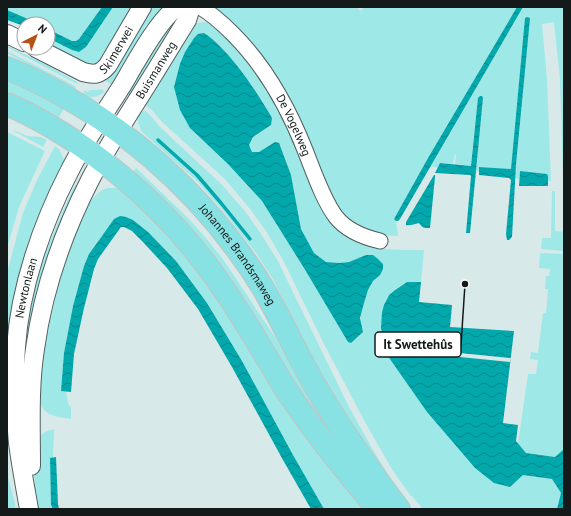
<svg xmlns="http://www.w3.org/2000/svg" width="571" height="516" font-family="'PT Sans',sans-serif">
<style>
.green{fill:#9ee8e8;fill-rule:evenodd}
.water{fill:url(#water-waves)}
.pier{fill:#d8e9e9}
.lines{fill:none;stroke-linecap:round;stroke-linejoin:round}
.stream{stroke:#02a8ab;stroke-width:3.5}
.minor-casing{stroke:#515f5f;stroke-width:17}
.tertiary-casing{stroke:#515f5f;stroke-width:20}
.primary-casing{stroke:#c2c3c3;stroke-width:24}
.minor{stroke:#fff;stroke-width:15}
.tertiary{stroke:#fff;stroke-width:18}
.primary{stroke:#88e2e3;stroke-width:22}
.labels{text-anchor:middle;stroke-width:3;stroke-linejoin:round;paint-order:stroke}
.street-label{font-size:12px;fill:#141a1a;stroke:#fff}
.leader{fill:none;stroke:#141a1a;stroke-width:1.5}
.callout-dot{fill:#141a1a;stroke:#fff;stroke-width:1.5}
.callout{fill:#fff;stroke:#141a1a;stroke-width:1.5}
.callout-label{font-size:13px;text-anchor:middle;font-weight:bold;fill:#141a1a}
</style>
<defs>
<pattern id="water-waves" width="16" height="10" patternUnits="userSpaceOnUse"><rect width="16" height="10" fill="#02a8ab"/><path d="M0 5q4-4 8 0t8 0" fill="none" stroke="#03888a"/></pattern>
</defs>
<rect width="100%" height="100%" fill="#d8e9e9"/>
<path class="green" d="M7,7H102L79,39L76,41H72L48,29V24H38L7,10Z
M113,7H134L105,58L91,67L48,47V38L72,50L79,52L86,47Z
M148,7H166L150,24L148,23L144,28L143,33L115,79L111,84L106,81L108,76Z
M214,7H356L361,11L364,7H517L428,158L394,219L396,221L398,236L382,235L355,226L344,216L333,199L313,152L214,8Z
M523,7H564V208L560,79L554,22L542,24L547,79L551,181H548V176L547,174L520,171L519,179L515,178L523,93H518L512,162L511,170L480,167L479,171H476L483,99L482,96L474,134L471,166L455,164L456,154H455L453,164L440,163L438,168L431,166Z
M176,17H179L134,99L127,94Z
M204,22L212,24L216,27L251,64L265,84L347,236C351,238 354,240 358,242C378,251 402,250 424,250L421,282H407L400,286L395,289L389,295L386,300L382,312L381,328L385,352L427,412L475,468L510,487L523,475L552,479L561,493L557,509H423L412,496H411L393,471L365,422L323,342L283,260L266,231L250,209L225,179L162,122L152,110L141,103L193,24L198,23ZM210,37L225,51L239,68L265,105L271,125L253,137L249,145L252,152H259L275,142L291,175L301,229L314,253L326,262L339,263L349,262L366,255L383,264C384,274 377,276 372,283C366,292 360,309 361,320C361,324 362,328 363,332L351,343L348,342L304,268L262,201L228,164L178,75L180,64Z
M7,46L41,62L77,82L78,83L77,84L7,47Z
M7,51L75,86L76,89L73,92L43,76L25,63L7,53Z
M7,74L66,105L59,117L7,91Z
M101,89L105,92C97,97 90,99 82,96L85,90L87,92L90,90H95Z
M144,110L151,116L159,126L221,184L245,211L261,234L278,261L290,286L349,407L373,450L389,476L408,501L406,503L390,486L300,342L287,308L274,281L256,253L225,213L198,182L142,132C139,125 136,119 138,111L141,113Z
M14,130L27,136L41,137L47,140L43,147L14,131Z
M7,132L45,151L19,207L7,248Z
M55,146L59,149L65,162L52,202L7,406V273L23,213L37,180Z
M136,168L188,218L205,237L222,258L241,286L258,312L304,379L385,509L130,176Z
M75,185L77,186L50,251L38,293L24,381C25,359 25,336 29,314C38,269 55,226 75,185Z
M108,188H120L181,244L367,509H324L293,455L242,361L207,303L176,261L133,220L102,236L89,254L84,266L73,306L64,353L61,390L66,391L68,403L71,408V419L58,417L49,414L44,410L38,399V375L49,325L63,268L76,234L90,202L94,197L102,190Z
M552,191H555V231L564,232V449L555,457L526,453L518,444L528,374H536L538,360L530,359L531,352L538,353L543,313H546L548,289H545L546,276H549L550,269L539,268L540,253L563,254V251L541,249L542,238H551Z
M54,429L53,458H50L51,505L53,509H36L33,449L37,439L42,434L47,431Z
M7,473L15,504V509H7V496L8,494L7,493Z"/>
<path class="water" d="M102,7H113L86,47L79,52L72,50L48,38V29L72,41H76L79,39Z
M517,7H523L400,219L398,221H396L394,219L428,158Z
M7,10L35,22L38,24H24V26L7,20Z
M527,17L530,18L516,165L512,237L509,240H507L506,234L511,180L509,178L479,175V167L511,169L525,18Z
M204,33C229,49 257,92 272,118L271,125L253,137L249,145L252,152H259L275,142L279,143L291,175L301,229L314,253L326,262L339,263L349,262L366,255H373L378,259L383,264V269L380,275L373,281L368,290L364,303L360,318L363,332L351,343L348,342L304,268L262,201L228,164L190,128L180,110L174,87L180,64L185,52L194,38L198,34Z
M480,96H482L483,98L470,233H466L471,176L470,175L435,173L440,163L471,166L478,98Z
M520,171L547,174L548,176V186H519Z
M434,175H435V177L430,228C423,228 423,228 419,223C415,224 409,226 406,225V222Z
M120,216L126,217L133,220L148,232L176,261L207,303L242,361L293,455L324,509H311L283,460L232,367L198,309L167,268L142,241L132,231L124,227H121L98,259L94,269L84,308L74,354L71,392L61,391L64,353L73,306L84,266L89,254L102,236L114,219Z
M407,282H421L419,302L452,305L450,327L514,331L503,423L518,425L516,441L526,453L555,457L564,449V509H557L561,493L552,479L523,475L510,487L494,483L475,468L427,412L385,352L381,328L382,312L384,305L389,295L395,290Z
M56,457L58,504L59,509H53L51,505L50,458Z"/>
<path class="pier" d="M460,353L511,358L510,362L460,357Z"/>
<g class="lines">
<path class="stream" d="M158,140L197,175L221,203L250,239"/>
<g class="minor-casing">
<g id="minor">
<path id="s1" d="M200,7C212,14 223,24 233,34C266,67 288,107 305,150C313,170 323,200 336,217C347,231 363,237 380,241"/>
</g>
</g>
<g class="tertiary-casing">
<g id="tertiary">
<path d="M7,34L24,42"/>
<path id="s2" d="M36,48L83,72C94,75 100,75 108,65L142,7"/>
<path id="s3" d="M31,466C31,427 29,387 35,349C43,290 63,233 90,180C103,155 118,131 133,107C151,79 169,49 187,20L191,7"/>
<path id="s4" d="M29,509C25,487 21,465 18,443C16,424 16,405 15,386C15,373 15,360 16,347C20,288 42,224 69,172C84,141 105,113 123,84C133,67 162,13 179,7"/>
</g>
</g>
<g class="primary-casing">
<g id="primary">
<path id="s5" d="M7,68C112,112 203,190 263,288C281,319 296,352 314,384C331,413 350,442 370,470C380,483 388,497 399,509"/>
<path d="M7,104C86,139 163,204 213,274C234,302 252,333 270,363C276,373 282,384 289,394C316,434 346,472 378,509"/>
</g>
</g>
<use href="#minor" class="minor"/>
<use href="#tertiary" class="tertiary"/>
<use href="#primary" class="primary"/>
</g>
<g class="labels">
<g class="street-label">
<text dy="4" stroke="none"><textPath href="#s2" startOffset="98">Skimerwei</textPath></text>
<text dy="4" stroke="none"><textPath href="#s3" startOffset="424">Buismanweg</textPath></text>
<text dy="4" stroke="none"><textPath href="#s1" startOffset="153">De Vogelweg</textPath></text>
<text dy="4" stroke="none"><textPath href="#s5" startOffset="301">Johannes Brandsmaweg</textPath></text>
<text dy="4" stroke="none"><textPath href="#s4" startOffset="223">Newtonlaan</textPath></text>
</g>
</g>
<path class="leader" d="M465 284L461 345"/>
<circle class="callout-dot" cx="465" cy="284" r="4"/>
<rect class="callout" x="375" y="332" width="86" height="25" rx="4"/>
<g class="callout-label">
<text x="418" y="349">It Swettehûs</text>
</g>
<rect width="571" height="516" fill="none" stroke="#141a1a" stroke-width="16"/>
<g transform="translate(36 36) rotate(42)"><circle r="19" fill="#ffffff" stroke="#a1a3a3"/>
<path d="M0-3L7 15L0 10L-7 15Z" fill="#b55317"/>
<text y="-6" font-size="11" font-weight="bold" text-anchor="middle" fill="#141a1a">N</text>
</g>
</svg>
